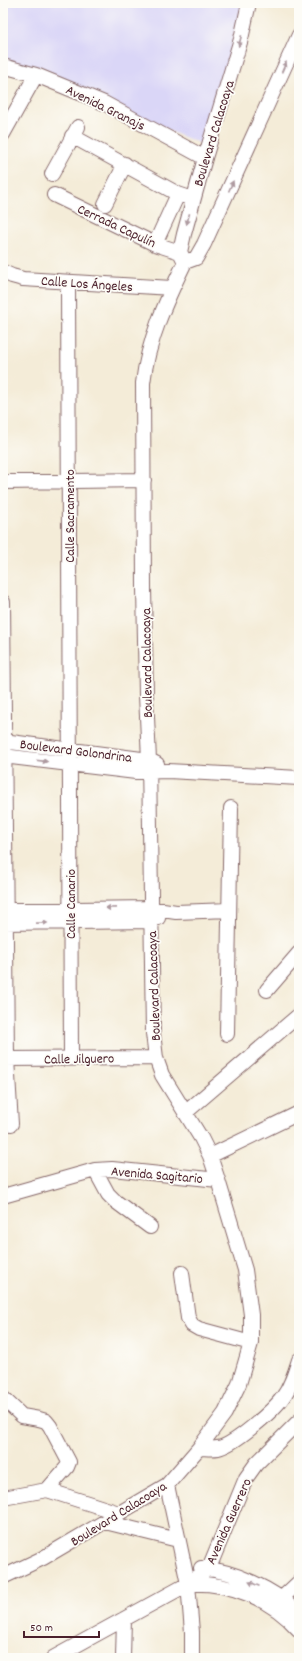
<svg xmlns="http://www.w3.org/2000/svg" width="302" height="1661" font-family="Dekko,sans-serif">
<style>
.built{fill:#dad6f7}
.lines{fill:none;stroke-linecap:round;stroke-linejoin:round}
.minor-casing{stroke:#866768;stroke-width:16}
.minor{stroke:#fff;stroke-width:14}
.oneway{fill:#ae9aa0}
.labels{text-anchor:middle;stroke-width:3.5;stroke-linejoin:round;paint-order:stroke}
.street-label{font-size:14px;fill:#4a1f2b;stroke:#fdfcf7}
</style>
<rect width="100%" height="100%" fill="#fdfcf7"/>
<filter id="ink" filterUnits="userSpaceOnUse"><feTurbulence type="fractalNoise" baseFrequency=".025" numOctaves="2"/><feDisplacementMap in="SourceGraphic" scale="8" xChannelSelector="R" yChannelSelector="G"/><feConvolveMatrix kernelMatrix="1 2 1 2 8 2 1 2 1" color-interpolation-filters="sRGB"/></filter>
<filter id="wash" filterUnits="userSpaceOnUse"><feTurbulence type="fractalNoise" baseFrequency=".012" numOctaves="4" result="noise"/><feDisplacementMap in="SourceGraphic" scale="16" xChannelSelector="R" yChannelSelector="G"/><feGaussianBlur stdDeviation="0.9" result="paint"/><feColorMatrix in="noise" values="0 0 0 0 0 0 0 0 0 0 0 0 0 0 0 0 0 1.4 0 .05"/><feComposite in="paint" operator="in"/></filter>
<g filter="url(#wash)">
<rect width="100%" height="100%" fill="#f4ecd8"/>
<path class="built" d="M3,3H246L204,145L28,74L3,67Z"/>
</g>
<g filter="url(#ink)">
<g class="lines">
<g class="minor-casing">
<path id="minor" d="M3,66L36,75L104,103L205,158
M3,134L36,75
M72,136L178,194L193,199
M52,174L78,127
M54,195L155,244L180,252
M105,204L125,164
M155,244L178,194
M185,262L180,252L184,234L205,158L241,39L249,3
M3,272L12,276L23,279L172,288
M68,282L71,1058
M3,482L144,480
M3,602L7,1059L11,1124
M3,741L149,760L157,764
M3,756L136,772L168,771L299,778
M3,910L150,908L176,912L229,910
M3,923L150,921L158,918
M267,990L299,953
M227,1034L231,808
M3,1059L156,1058
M185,1113L299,1015
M210,1156L299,1113
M95,1170L108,1194L115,1201L150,1227
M3,1196L95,1170L112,1169L218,1180
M182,1273L188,1318L192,1325L199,1329L251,1343
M3,1398L22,1416L39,1419L46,1421L50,1426L69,1462L67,1467L47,1490
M199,1448C205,1448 212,1449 218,1448C234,1445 273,1411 283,1397C291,1386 295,1373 299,1360
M167,1485L188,1584L192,1632V1658
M3,1498L47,1490L119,1513
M105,1522L178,1540
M201,1568C236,1571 272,1589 299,1612
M3,1577L43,1558L167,1485L199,1448L225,1413L239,1384L251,1343V1315L245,1270L218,1180L210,1156L201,1138L162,1075L156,1058L153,1033L149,760L146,695L144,587L143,383C148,340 166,301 185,262L196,258L204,244L299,35
M188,1584C230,1582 271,1598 299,1630
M282,1598L299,1582
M53,1658L188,1584L209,1568L246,1478L256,1464L299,1421
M123,1658L124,1619"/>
</g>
<use href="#minor" class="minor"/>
</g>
<defs><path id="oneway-solid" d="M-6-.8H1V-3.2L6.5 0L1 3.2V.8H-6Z"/></defs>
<g class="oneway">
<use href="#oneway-solid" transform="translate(240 41) rotate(105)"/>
<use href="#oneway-solid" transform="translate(284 67) rotate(-66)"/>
<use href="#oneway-solid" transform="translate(231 186) rotate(-66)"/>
<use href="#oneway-solid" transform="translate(188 219) rotate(105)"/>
<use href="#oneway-solid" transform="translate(42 761) rotate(7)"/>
<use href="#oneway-solid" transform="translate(111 908) rotate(179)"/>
<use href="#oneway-solid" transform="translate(42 923) rotate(-1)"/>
<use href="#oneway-solid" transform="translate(254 1584) rotate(-157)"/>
</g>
</g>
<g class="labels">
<g class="street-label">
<text transform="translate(106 107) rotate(26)" y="5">Avenida Granajs</text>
<text transform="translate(213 133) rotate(-73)" y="5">Boulevard Calacoaya</text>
<text transform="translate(117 225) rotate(25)" y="5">Cerrada Capulín</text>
<text transform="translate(87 283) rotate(4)" y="5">Calle Los Ángeles</text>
<text transform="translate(69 516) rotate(-90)" y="5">Calle Sacramento</text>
<text transform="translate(146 663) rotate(-91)" y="5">Boulevard Calacoaya</text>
<text transform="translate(76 750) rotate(7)" y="5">Boulevard Golondrina</text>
<text transform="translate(70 904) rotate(-90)" y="5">Calle Canario</text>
<text transform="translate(153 986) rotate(-92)" y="5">Boulevard Calacoaya</text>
<text transform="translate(79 1058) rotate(-1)" y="5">Calle Jilguero</text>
<text transform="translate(157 1174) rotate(5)" y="5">Avenida Sagitario</text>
<text transform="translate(118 1513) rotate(-32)" y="5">Boulevard Calacoaya</text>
<text transform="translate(228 1521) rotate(-66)" y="5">Avenida Guerrero</text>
</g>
</g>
<rect width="302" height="1661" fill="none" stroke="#fdfcf7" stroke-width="16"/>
<path d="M24 1631v6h75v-6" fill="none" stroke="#4a1f2b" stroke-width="2"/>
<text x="30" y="1631" font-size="12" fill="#4a1f2b" stroke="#fdfcf7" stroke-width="3" paint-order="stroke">50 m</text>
</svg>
